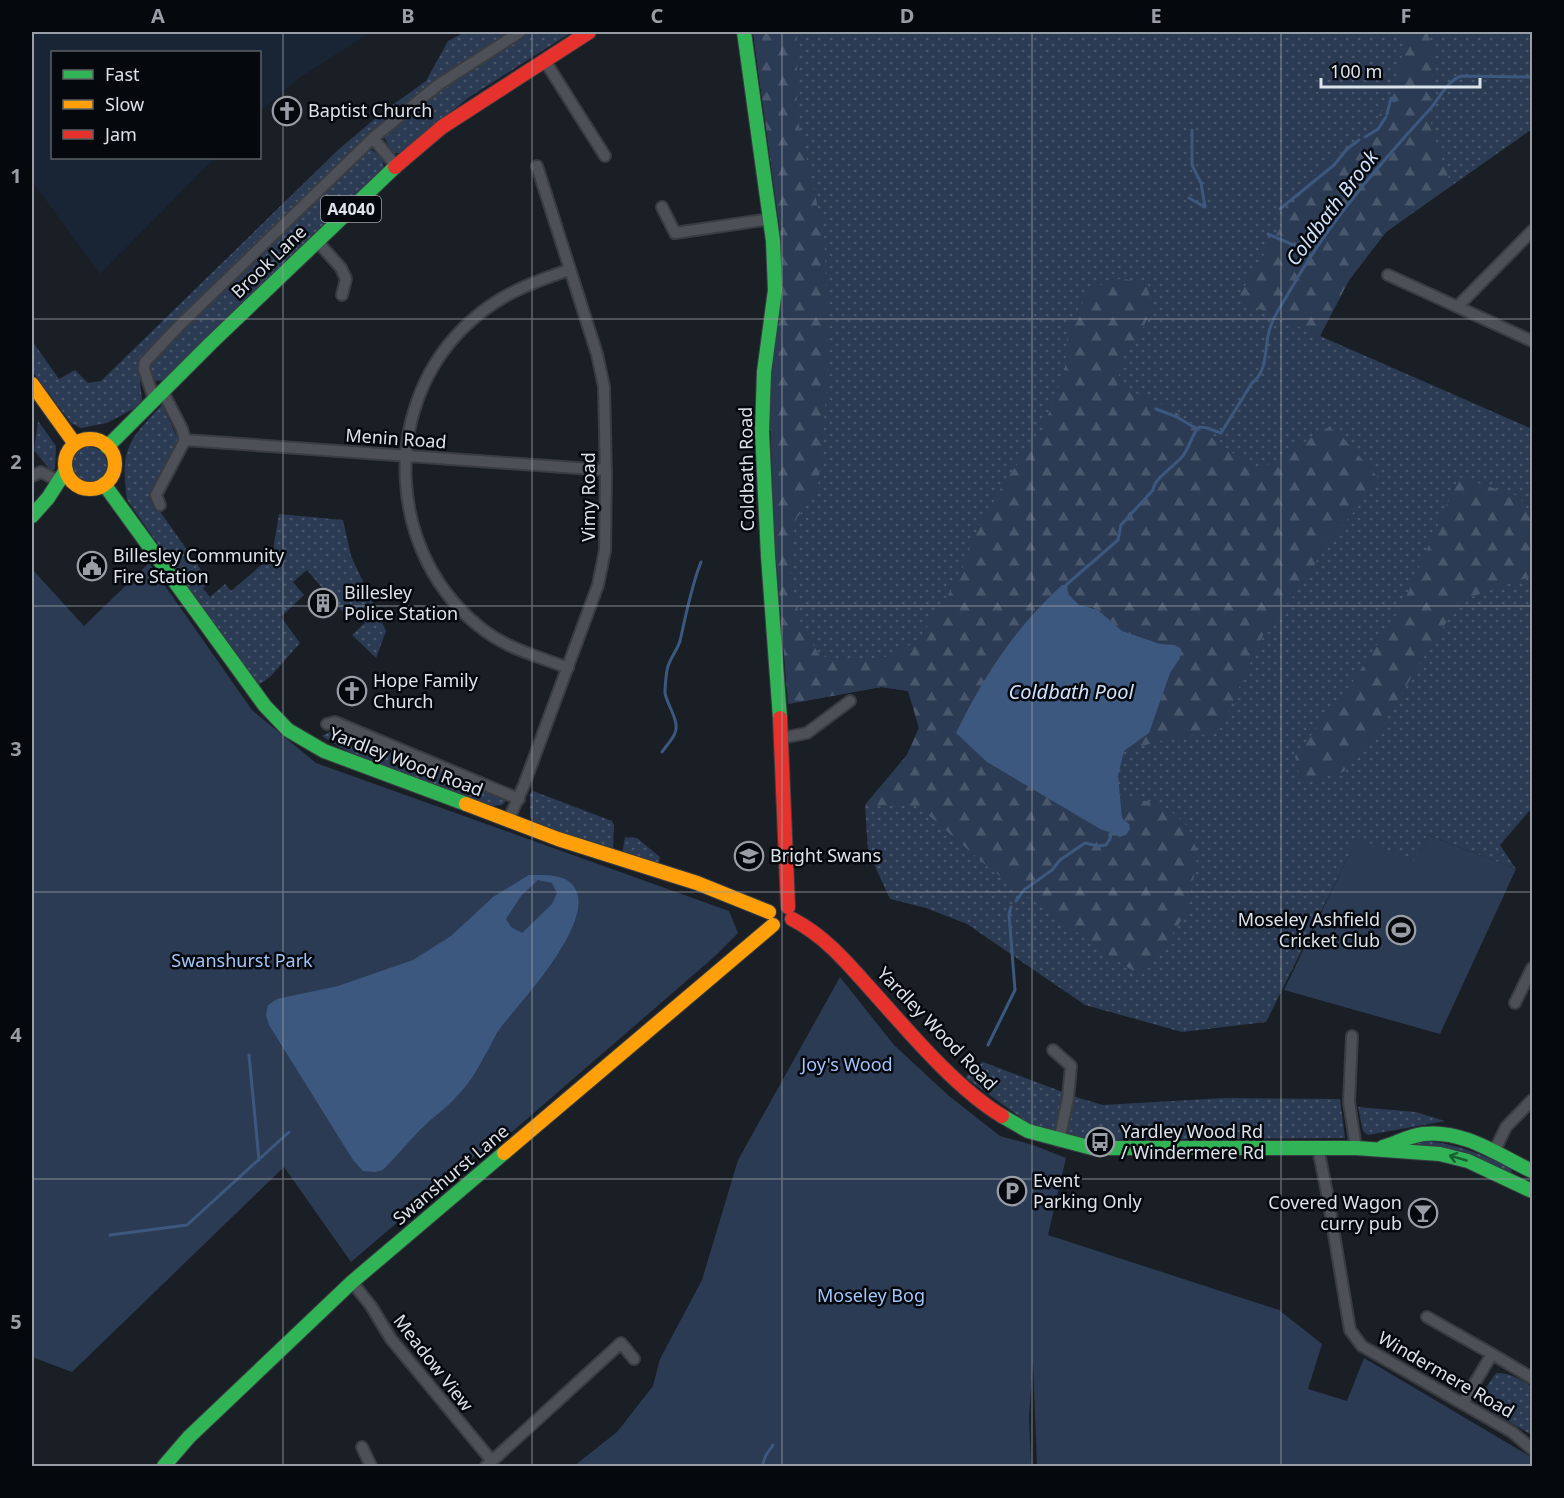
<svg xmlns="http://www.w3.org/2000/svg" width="1564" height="1498" font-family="'Noto Sans',sans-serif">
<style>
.built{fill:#192434}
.grass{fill:url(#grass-dots)}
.forest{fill:url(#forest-firs)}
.park{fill:#2b3b53}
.water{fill:#3d587f;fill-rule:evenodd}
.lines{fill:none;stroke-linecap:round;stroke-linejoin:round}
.stream{stroke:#3d587f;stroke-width:3}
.street-casing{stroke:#393d42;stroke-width:14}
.fast-casing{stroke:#393d42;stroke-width:16}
.slow-casing{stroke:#393d42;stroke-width:16}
.jam-casing{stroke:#393d42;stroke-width:16}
.street{stroke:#4d5056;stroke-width:10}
.fast{stroke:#30b455;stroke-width:14}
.slow{stroke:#ff9f0a;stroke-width:14}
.jam{stroke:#e5322d;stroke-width:14}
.oneway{stroke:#1a5e31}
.grid{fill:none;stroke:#999ea6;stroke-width:1.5;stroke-opacity:0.55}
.labels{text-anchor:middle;stroke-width:5;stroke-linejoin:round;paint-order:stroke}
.shield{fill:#05080d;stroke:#9ca1a8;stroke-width:1.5}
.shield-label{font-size:16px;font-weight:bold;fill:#dde3eb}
.poi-label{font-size:18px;fill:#dde3eb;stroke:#05080d;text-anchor:start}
.street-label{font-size:18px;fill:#dde3eb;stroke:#05080d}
.park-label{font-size:18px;fill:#a1c5fb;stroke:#05080d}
.water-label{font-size:20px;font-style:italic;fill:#cfe2fe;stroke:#05080d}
.neatline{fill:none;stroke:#999ea6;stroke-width:2}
.grid-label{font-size:20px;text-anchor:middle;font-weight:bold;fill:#999ea6}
</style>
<defs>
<pattern id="grass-dots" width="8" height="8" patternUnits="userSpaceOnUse" patternTransform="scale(1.5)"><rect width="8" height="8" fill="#2b3b53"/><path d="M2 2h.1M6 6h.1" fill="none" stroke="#49576c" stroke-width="1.8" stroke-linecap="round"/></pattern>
<pattern id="forest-firs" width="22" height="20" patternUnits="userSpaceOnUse" patternTransform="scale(1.5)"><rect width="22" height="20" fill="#2b3b53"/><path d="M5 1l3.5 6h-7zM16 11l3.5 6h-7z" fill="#49576c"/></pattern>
</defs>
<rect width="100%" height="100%" fill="#1a1f26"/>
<path class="built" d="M32,32H371L299,78L260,112V52H52V158H215L100,274L32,181Z"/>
<path class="grass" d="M465,32H572L468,98L401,153H392L380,129L363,144L382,157L384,167L165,380L156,381L151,375L150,366L156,357L139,370L142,400L135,408L107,423L81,428L71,423L32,371V341L59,379L75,370L88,383L101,381L338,150L384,111L426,81L448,41Z
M753,32H1532V129L1386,232L1349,280L1320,336L1532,429V812L1530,810L1500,845L1516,869L1428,835L1415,862L1357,839L1266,1022L1182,1032L1085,1005L967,924L926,908L890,899L868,851L865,805L907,755L919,728L909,691L881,687L788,704L780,231Z
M162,405L179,441L150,497L210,583L203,588L210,597L225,584L231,591L272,556L279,514L343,520L351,556L386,631L376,658L352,635L365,623L349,604L342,611L307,570L293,582L304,595L281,617L300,643L270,677L257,686L127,500C120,448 128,441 162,405Z
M38,421L56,446L55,469L51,471L34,450Z
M71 465a18 18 0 1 1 36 0a18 18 0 1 1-36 0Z
M333,730H348L504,795L506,801L502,805L490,806C436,786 370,768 322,736Z
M533,791L612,821L614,825L613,851L536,824L530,817V794Z
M625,837L637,838L660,857L658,866L622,854Z
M983,1062L1079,1098L1103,1105L1225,1098L1340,1099L1345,1138L1098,1140L1080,1138L1030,1124L966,1078L969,1072Z
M1358,1107L1416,1112L1445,1121L1368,1135L1363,1131Z
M1423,1141C1456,1143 1482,1155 1512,1168L1511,1174L1410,1144Z
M1496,1373C1509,1372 1522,1380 1532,1387V1435L1492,1412L1483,1396L1485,1389Z"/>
<path class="forest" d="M753,32H797V117L824,233L829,360L818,490L796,519L789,569L801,624L820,656L854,660L892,656L919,639L959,578L974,536L1005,481L1043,429L1065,369L1068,325L1093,287L1123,278L1147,287L1153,306L1142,330L1122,360L1117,385L1170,408L1258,471L1332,425L1381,481L1323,547L1309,577L1265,631L1218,733L1171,738L1124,751L1149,733L1170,673L1180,658L1175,645C1158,644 1136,640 1121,630C1112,625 1106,614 1096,609C1085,604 1070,604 1068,589L1036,609L997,659L956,733L987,762L1102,830L1114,833L1129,824L1122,818L1120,798L1146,801L1169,809L1188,827L1198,853L1188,909L1156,961L1135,972L1102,951L988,867L918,806L865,805L907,755L919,728L908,691L881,687L788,704L775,549L769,397L780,300V231Z
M1407,32H1427L1433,50L1431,127L1451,185L1386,232L1349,280L1320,336L1237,299L1310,179L1371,127L1394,94Z
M1459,477L1518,496L1532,515V576L1460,601L1415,671L1382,727L1343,772L1301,782L1295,756L1352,683L1403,604Z"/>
<path class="park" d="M149,563L252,710L316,763L729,911L738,933L714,957L513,1131L475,1156L351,1262L284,1167L72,1372L32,1357V569L84,626Z
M1428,835L1516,869L1440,1034L1284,990L1357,838L1415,861Z
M840,977L894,1045L949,1096L1000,1136L1033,1145L1066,1158L1048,1235L1279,1310L1322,1344L1308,1389L1347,1401L1364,1358L1531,1457L1532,1466H1037L1033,1362L1029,1417L1031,1466H574L617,1432L653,1386L660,1359L702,1280L738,1160Z"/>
<path class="water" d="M1062,585H1066L1069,595L1079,605L1098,610L1122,631L1160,644L1175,645L1181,650L1180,658L1170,673L1149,733L1124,751L1118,776L1122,818L1129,824L1130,829L1126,835L1119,837L1114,833L1102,830L987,762L956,733C984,676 1015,628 1062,585Z
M529,875C539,875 555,874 565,879C613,905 519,1004 501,1027C494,1036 491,1046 485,1055C478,1069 468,1085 457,1096C446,1109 431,1118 420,1130C407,1143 396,1157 383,1170L375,1172L363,1171L353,1160L269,1025L266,1015L268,1005L277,999L338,986L413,960L451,936L493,897ZM538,880L552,883L557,893L552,904L522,933L511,927L506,919L521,896Z"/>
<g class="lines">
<path class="stream" d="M1387,114L1391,98L1394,101L1397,99
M1192,130V165L1201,183L1205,207
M1365,137L1378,129L1386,117
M1189,198L1205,207
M1280,209L1334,165L1347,149L1359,140
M1268,234L1298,247L1310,255
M1156,409L1177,417L1197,429
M1066,588V585L1118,540L1121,525L1153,490C1154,479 1174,466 1182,457C1190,447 1191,436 1199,427L1207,428L1221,433L1252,383C1270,370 1263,344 1271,325C1276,312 1284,301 1291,289C1328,223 1379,165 1430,109C1440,98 1446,82 1461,76L1532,77
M662,752C666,746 673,739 675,733C680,721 667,705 665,693C665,686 666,677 667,670C669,659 677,651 680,641C686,615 691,587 701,562
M1016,901L1024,890L1052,870L1060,860L1085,843L1098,846L1106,845L1110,839L1111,831
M988,1045L1015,990L1009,914L1011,907
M249,1055L259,1160
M110,1235L187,1225L289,1132
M762,1466L766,1455L773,1445"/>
<g class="street-casing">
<path id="street" d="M545,61L605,156
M373,138L396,166
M662,207L675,233L770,219
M317,241L341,268L346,279L342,295
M1388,275L1532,341
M1458,306L1532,231
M154,399L144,369L145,362L178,327L373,138L438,85L520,32
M185,440L605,470
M32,476L41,472L59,481
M160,505L156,495L185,440L182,429L163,392
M568,668C540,657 509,649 485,631C385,557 378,402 472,320C501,294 533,282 569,270
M327,724L335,722L519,799
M782,738L807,733L850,701
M508,821L524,785L598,585L605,550L606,476L604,387L597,354L537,166
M1515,1003L1532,968
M1352,1036L1349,1102L1356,1148
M1053,1050L1071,1066L1068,1098L1059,1141
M1318,1148L1328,1198L1350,1330L1362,1346L1512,1432L1532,1449
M1494,1152L1506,1127L1532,1100
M352,1282L371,1306L391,1339L492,1461L486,1466
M1427,1317L1492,1354L1463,1403
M1492,1354L1532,1378
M362,1447L371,1466
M492,1461L621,1343L634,1359"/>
</g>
<g class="fast-casing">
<path id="fast" d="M744,32L773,241L775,290L764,372L762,432L768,556L780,718
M107,447L211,343L395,167
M104,484L265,706L288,730L324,751L466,804
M32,516L48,498L66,470
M1002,1116L1028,1131L1092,1148H1356L1440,1154L1468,1161L1532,1191
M1383,1147C1396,1143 1409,1136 1423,1134C1463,1129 1498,1155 1532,1171
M164,1466L189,1437L352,1282L504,1153"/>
</g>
<g class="slow-casing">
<path id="slow" d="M32,384L75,444
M65 464a25 25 0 1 1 50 0a25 25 0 1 1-50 0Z
M466,804L558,839L697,883L769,912
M504,1153L773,925"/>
</g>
<g class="jam-casing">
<path id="jam" d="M395,167L442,127L589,32
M780,718L788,907
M792,919C823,935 844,959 867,985C905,1027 954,1087 1002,1116"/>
</g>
<use href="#street" class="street"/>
<use href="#fast" class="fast"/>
<use href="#slow" class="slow"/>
<use href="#jam" class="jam"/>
</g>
<defs><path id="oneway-shaft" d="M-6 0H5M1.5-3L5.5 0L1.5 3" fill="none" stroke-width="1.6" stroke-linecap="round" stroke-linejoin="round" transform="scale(1.5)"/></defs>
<use class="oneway" href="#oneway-shaft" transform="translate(1458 1158) rotate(-164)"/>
<path class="grid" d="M283,32V1466M532,32V1466M782,32V1466M1032,32V1466M1281,32V1466M32,319H1532M32,606H1532M32,892H1532M32,1179H1532"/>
<defs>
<g id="church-ring" transform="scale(1.5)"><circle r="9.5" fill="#05080d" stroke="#999ea6" stroke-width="1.5"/><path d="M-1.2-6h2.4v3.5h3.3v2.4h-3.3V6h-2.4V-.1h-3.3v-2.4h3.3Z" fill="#999ea6"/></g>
<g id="civic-ring" transform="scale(1.5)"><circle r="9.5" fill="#05080d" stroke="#999ea6" stroke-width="1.5"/><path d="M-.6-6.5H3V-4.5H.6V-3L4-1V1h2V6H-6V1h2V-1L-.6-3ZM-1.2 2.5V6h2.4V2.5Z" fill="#999ea6"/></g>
<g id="building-ring" transform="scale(1.5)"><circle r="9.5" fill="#05080d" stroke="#999ea6" stroke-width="1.5"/><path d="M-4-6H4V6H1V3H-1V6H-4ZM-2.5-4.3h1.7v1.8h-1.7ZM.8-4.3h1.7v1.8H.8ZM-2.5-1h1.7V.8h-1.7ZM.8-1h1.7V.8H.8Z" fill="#999ea6"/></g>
<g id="school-ring" transform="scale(1.5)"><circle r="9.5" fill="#05080d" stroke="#999ea6" stroke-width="1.5"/><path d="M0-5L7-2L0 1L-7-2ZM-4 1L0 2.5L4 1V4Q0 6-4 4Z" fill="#999ea6"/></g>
<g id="stadium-ring" transform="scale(1.5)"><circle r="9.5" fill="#05080d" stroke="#999ea6" stroke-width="1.5"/><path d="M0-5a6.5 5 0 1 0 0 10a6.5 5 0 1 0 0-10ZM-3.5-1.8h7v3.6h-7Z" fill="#999ea6"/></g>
<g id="bus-ring" transform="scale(1.5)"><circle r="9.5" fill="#05080d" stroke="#999ea6" stroke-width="1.5"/><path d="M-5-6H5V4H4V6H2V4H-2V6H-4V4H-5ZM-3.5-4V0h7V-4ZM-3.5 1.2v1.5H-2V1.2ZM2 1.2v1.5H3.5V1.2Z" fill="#999ea6"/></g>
<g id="parking-ring" transform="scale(1.5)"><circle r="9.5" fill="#05080d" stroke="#999ea6" stroke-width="1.5"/><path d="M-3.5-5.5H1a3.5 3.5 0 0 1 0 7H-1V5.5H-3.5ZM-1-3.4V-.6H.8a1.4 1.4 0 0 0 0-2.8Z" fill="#999ea6"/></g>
<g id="bar-ring" transform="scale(1.5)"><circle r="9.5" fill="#05080d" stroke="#999ea6" stroke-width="1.5"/><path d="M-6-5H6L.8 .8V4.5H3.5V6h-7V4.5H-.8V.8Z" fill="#999ea6"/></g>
</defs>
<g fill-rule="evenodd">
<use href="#church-ring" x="287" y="111"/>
<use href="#civic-ring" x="92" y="566"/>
<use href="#building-ring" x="323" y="603"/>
<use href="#church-ring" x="352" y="691"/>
<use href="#school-ring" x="749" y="856"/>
<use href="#stadium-ring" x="1401" y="930"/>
<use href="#bus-ring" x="1100" y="1142"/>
<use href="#parking-ring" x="1012" y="1191"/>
<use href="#bar-ring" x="1423" y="1213"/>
</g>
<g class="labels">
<rect class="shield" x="321" y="196" width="60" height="26" rx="4.5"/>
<g class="shield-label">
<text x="351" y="215">A4040</text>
</g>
<g class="poi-label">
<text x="308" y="117">Baptist Church</text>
<text x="113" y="562">Billesley Community<tspan x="113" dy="21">Fire Station</tspan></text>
<text x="344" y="599">Billesley<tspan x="344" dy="21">Police Station</tspan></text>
<text x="373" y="687">Hope Family<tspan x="373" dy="21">Church</tspan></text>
<text x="770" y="862">Bright Swans</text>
<text x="1380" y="926" text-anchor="end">Moseley Ashfield<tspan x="1380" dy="21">Cricket Club</tspan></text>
<text x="1121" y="1138">Yardley Wood Rd<tspan x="1121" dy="21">/ Windermere Rd</tspan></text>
<text x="1033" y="1187">Event<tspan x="1033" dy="21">Parking Only</tspan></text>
<text x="1402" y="1209" text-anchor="end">Covered Wagon<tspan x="1402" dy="21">curry pub</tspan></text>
</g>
<g class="street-label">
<text transform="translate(269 262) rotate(-44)" y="6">Brook Lane</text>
<text transform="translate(396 439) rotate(4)" y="6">Menin Road</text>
<text transform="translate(747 469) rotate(-91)" y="6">Coldbath Road</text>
<text transform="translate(589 497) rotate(-90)" y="6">Vimy Road</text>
<text transform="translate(406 762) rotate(21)" y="6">Yardley Wood Road</text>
<text transform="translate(937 1029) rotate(46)" y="6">Yardley Wood Road</text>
<text transform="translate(451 1175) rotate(-40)" y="6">Swanshurst Lane</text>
<text transform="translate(433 1363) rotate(52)" y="6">Meadow View</text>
<text transform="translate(1446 1375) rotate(30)" y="6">Windermere Road</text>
</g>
<g class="park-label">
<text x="242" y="967">Swanshurst Park</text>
<text x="847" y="1071">Joy's Wood</text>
<text x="871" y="1302">Moseley Bog</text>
</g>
<g class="water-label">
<text transform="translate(1332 208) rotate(-53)" y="7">Coldbath Brook</text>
<text x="1071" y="699">Coldbath Pool</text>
</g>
</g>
<rect width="1564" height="1498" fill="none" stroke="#05080d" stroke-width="66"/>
<rect x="51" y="51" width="210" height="108" fill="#05080d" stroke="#5b6066" stroke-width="1.5"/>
<rect x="63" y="70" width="30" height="9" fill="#30b455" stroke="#5b6066" stroke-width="1.5"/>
<text x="105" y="81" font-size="18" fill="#dde3eb">Fast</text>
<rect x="63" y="100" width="30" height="9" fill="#ff9f0a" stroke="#5b6066" stroke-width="1.5"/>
<text x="105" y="111" font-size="18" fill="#dde3eb">Slow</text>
<rect x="63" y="130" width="30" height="9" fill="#e5322d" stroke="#5b6066" stroke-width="1.5"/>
<text x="105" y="141" font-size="18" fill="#dde3eb">Jam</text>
<path d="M1321 78v9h159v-9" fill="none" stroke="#dde3eb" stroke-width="3"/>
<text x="1330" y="78" font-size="18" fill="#dde3eb" stroke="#05080d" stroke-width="4.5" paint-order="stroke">100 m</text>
<rect x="33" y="33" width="1498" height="1432" class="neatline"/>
<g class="grid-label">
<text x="158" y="23">A</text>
<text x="408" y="23">B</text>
<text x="657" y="23">C</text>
<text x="907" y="23">D</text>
<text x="1156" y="23">E</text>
<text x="1406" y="23">F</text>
<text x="16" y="183">1</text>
<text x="16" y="469">2</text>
<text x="16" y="756">3</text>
<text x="16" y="1042">4</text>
<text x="16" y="1329">5</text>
</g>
</svg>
